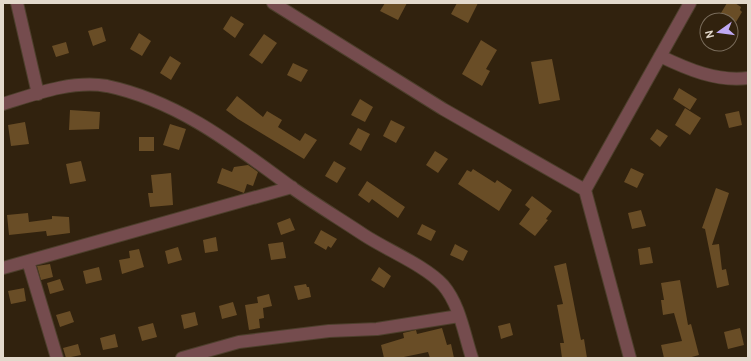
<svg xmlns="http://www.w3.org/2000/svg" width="751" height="361" font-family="Overpass,sans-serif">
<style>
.building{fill:#694d26}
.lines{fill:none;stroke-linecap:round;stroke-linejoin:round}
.minor-casing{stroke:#4d3f2c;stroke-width:14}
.minor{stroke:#754c4e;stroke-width:12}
</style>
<rect width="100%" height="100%" fill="#31220e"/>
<path class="building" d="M385,3H407L398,20L380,11Z
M457,3H478L468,23L451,14Z
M727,3H735L741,7L740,10L742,12L736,22L721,13Z
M231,16L244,24L235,38L223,29Z
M102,27L106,41L93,46L88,31Z
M139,33L151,41L142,56L130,49Z
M264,34L277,43L262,64L249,55Z
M481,40L497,50L486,69L490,71L482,86L462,74Z
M66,42L69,53L56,57L52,46Z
M170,56L181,63L171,80L160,73Z
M552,59L560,100L539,104L531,62Z
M293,63L308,70L301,82L287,75Z
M679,88L697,99L690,110L673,99Z
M237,96L263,117L267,111L282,120L278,127L300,141L305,133L317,140L304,159L238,119L226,110Z
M360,99L373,107L365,122L351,115Z
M685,108L701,118L690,135L675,125Z
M70,110L100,112L99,129L69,130Z
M739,111L742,125L729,128L725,114Z
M391,120L405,127L396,143L383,136Z
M25,122L29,144L11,146L8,125Z
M170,124L186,129L179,150L163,145Z
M358,128L370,134L361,151L349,144Z
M657,129L668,136L660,147L650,139Z
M139,137H154V151H139Z
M435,151L448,159L438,173L426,165Z
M81,161L86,181L70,184L66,164Z
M334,161L346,168L337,183L325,176Z
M248,165L258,172L253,186L247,184L244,193L217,183L222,168L232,172L234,167Z
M631,168L644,174L637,188L624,182Z
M473,169L495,183L497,180L512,190L499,211L458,184L467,170L471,172Z
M171,173L173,205L150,207L148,193H153L151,175Z
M367,181L405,207L398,218L372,199L369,203L358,195Z
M716,188L729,193L712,245L719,244L722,270L726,269L729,285L717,288L705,229L702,228Z
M532,196L552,211L546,219L548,220L535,236L519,224L530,209L525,205Z
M641,210L646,226L632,229L628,213Z
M28,213L29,222L52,219V216L69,217L70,233L47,236L46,231L9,235L7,215Z
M290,218L295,230L281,235L277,223Z
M422,224L436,231L431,241L417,234Z
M321,230L337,239L331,248L328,246L326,250L314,243Z
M216,237L218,251L205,253L203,240Z
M283,242L286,258L271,260L268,244Z
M455,244L468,251L463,261L450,255Z
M178,247L182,260L168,264L165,251Z
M650,247L653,263L640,265L638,249Z
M139,249L144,267L122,274L119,260L130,258L129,251Z
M566,263L581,340L584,339L587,358H562L560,343H564L557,305L563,304L554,266Z
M50,264L53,277L41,280L37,266Z
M99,267L102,280L86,284L83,271Z
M379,267L391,276L384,288L371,280Z
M60,279L64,290L50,294L47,283Z
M680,280L688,325L691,324L699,355L688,358H664L661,345L682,341L674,313L663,315L661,300H664L661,283Z
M306,284L307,287H309L311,297L298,300L294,286Z
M24,288L26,301L11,304L8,291Z
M269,294L272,306L263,308L264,318L259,319L260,328L249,330L245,305L258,303L257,297Z
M233,302L237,315L222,319L219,306Z
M70,311L74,322L60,327L56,315Z
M195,312L198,325L184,329L181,315Z
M153,323L157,337L142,341L138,327Z
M510,323L513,335L501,339L498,326Z
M442,328L447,345L451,344L454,358H430L428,352L399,358H384L381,345L404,338L403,333L416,330L417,334Z
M740,328L744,345L728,349L724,332Z
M115,334L118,347L103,350L100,338Z
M78,344L81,355L66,358L63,348Z"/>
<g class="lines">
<g class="minor-casing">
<path id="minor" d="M17,3L38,94
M273,3L443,109L585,190
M660,56C687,69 717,82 748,78
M3,104C35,94 72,80 107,86C178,101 234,145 291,187C315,204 340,219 364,235C387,250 426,266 443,285C460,305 464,334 472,358
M28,261L57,358
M3,268L292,187
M182,358L239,342L329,331L377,329L459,316
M630,358L585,190L690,3"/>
</g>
<use href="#minor" class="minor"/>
</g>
<rect width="751" height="361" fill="none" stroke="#e3d9cc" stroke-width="8"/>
<g transform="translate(719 32) rotate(256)"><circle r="19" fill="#31220e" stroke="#786b5a"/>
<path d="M0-3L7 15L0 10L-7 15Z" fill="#bfa9f4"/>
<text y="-6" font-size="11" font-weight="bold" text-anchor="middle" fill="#e3d9cc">N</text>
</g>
</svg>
